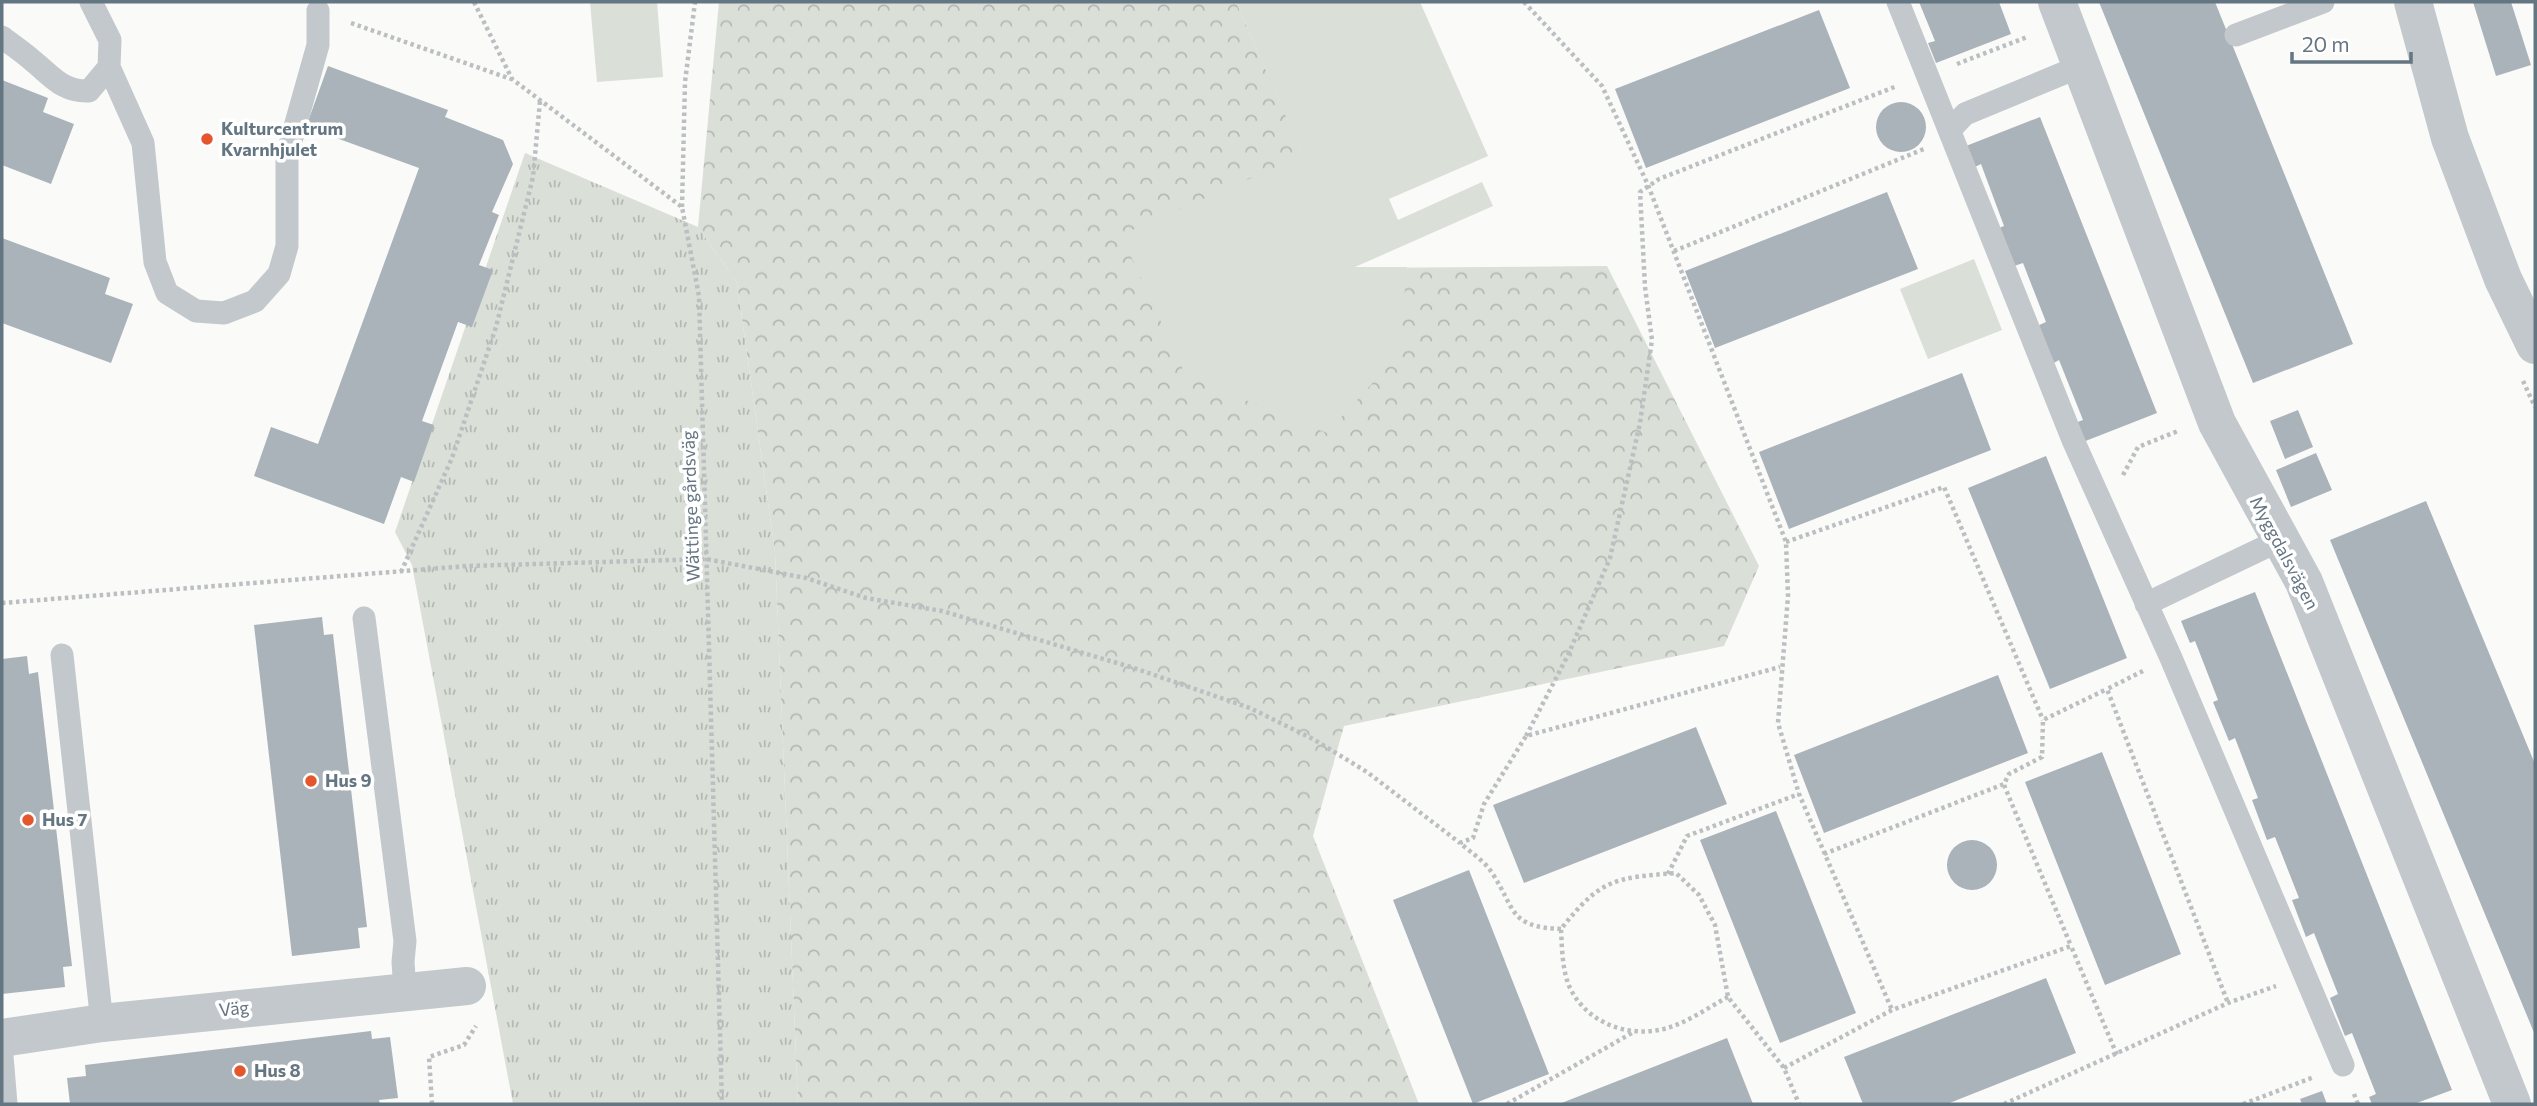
<svg xmlns="http://www.w3.org/2000/svg" width="2537" height="1106" font-family="Commissioner,sans-serif">
<style>
.grass{fill:url(#grass-tufts)}
.forest{fill:url(#forest-crowns)}
.park{fill:#dadfd7}
.building{fill:#aab3b9}
.lines{fill:none;stroke-linecap:round;stroke-linejoin:round}
.path{stroke:#bbbfc2;stroke-width:4.5;stroke-dasharray:3.5 3.5;stroke-linecap:butt}
.service{stroke:#c3c8cc;stroke-width:23}
.minor{stroke:#c3c8cc;stroke-width:38}
.tertiary{stroke:#c3c8cc;stroke-width:38}
.poi-dot{fill:#e4572e;stroke:#fff;stroke-width:2.5}
.labels{text-anchor:middle;stroke-width:7;stroke-linejoin:round;paint-order:stroke}
.poi-label{font-size:18px;font-weight:bold;fill:#657683;stroke:#fff;text-anchor:start}
.street-label{font-size:18px;fill:#657683;stroke:#fff}
</style>
<defs>
<pattern id="grass-tufts" width="24" height="20" patternUnits="userSpaceOnUse" patternTransform="scale(1.75)"><rect width="24" height="20" fill="#dadfd7"/><path d="M3 7l-1-3M5 7V3M7 7l1-3M15 17l-1-3M17 17v-4M19 17l1-3" fill="none" stroke="#b4b9b4"/></pattern>
<pattern id="forest-crowns" width="20" height="18" patternUnits="userSpaceOnUse" patternTransform="scale(1.75)"><rect width="20" height="18" fill="#dadfd7"/><path d="M2 6a3 3 0 1 1 6 0M12 15a3 3 0 1 1 6 0" fill="none" stroke="#b4b9b4"/></pattern>
</defs>
<rect width="100%" height="100%" fill="#fafaf8"/>
<path class="grass" d="M525,153L698,227L737,283L775,552L798,1104H513L412,565L395,532Z"/>
<path class="forest" d="M719,2H1236L1353,268L1607,266L1759,566L1724,646L1344,726L1313,836L1419,1104H798L775,552L737,283L698,227Z"/>
<path class="park" d="M590,2H657L663,77L597,82Z
M1236,2H1420L1488,156L1389,199L1398,220L1482,182L1493,206L1355,267H1407L1399,354L1327,433L1186,376L1121,235L1303,155Z
M1974,259L2002,330L1928,359L1900,289Z"/>
<path class="building" d="M1919,2H1999L2011,34L1936,63L1928,43L1935,41Z
M2099,2H2215L2353,344L2253,383Z
M2473,2H2511L2531,65L2496,76Z
M1819,10L1850,88L1646,168L1615,89Z
M328,66L448,110L445,117L503,140L513,164L492,212L499,215L479,265L493,270L472,327L458,322L422,421L434,425L414,482L401,477L384,524L254,476L271,427L318,444L419,168L306,127Z
M2,80L48,98L43,112L74,124L51,184L2,165Z
M1876 127a25 25 0 1 1 50 0a25 25 0 1 1-50 0Z
M2040,117L2157,413L2083,442L2075,423L2083,420L2059,360L2052,364L2037,326L2046,322L2023,263L2014,266L1999,228L2004,226L1981,164L1975,167L1966,146Z
M1887,192L1918,269L1715,348L1685,271Z
M2,238L110,278L105,294L133,304L111,363L2,323Z
M1962,373L1991,450L1789,529L1759,452Z
M2298,410L2313,447L2285,459L2270,421Z
M2316,453L2332,490L2291,507L2276,470Z
M2046,456L2127,658L2050,689L1968,488Z
M2426,501L2535,764V1035L2330,540Z
M2255,592L2452,1090L2414,1104H2372L2369,1097L2376,1094L2352,1033L2345,1036L2330,998L2338,994L2314,933L2306,937L2292,900L2299,898L2275,837L2267,840L2252,800L2258,798L2235,738L2229,741L2213,702L2218,700L2195,641L2190,643L2181,621Z
M322,617L324,635L333,634L367,927L358,928L360,948L292,956L254,625Z
M27,656L29,674L38,672L72,966L63,967L65,987L2,994V659Z
M1998,675L2028,753L1824,833L1794,755Z
M1696,727L1727,804L1524,883L1493,805Z
M2102,752L2181,954L2105,985L2025,782Z
M1776,811L1856,1013L1780,1043L1700,840Z
M1947 865a25 25 0 1 1 50 0a25 25 0 1 1-50 0Z
M1469,870L1549,1074L1473,1104L1393,900Z
M2046,978L2076,1053L1947,1104H1863L1844,1057Z
M371,1031L372,1039L390,1037L398,1098L379,1100L380,1104H70L67,1078L86,1076L85,1065Z
M1727,1038L1753,1104H1559Z
M2322,1091L2327,1104H2302L2300,1099Z"/>
<g class="lines">
<path class="path" d="M474,2L512,79L682,207L699,296L722,1104
M1524,2L1602,86L1648,185L1786,542L1788,596L1778,723L1799,794L1892,1010
M351,23L511,79
M1957,64L2027,37
M682,207L685,82L695,2
M1674,251L1924,149
M2523,381L2535,407
M2123,475L2138,447L2178,431
M1786,542L1944,487L2043,720
M401,572L452,458L496,327L533,177L540,101
M2,603L467,566L706,559L806,578L866,598L942,611L1134,668L1250,708L1313,739L1367,772L1460,843
M2143,671L2107,689L2228,1003
M1526,736L1568,655L1610,558L1640,423L1652,340L1645,287L1640,192L1659,179L1897,86
M2004,785L2071,946
M1824,854L2004,784L2009,774L2042,757L2043,720L2107,689
M1668,874L1687,836L1799,794
M1561,929C1508,927 1516,909 1492,873C1485,861 1470,852 1460,843L1473,838L1484,804L1526,736L1780,667
M1728,997C1711,1006 1694,1018 1676,1025C1637,1041 1589,1027 1570,988C1562,970 1562,948 1561,929C1601,878 1615,878 1676,873L1699,895L1715,925L1728,997L1784,1068L1799,1104
M1784,1068L1892,1010L2071,946L2117,1055
M2354,1094L2358,1104
M432,1104L429,1057L464,1045L476,1026
M1507,1104L1632,1033
M2004,1104L2228,1003L2276,986
M2243,1104L2314,1077"/>
<path class="service" d="M91,2L110,40L109,67L143,143L155,262L167,293L196,311L224,313L255,301L279,274L287,246V155L318,45V11
M1898,2L2073,440L2171,658L2343,1065
M2236,35L2323,2
M2,37C12,45 23,52 33,61C52,76 62,92 89,91L109,67
M1950,130L1965,114L2081,66
M2146,604L2280,540
M364,618L405,941L403,962L405,991
M62,655L102,1023
M2,1056L6,1104"/>
<path class="minor" d="M2057,2L2217,423L2304,582L2512,1104
M2,1038L102,1023L467,986"/>
<path class="tertiary" d="M2413,2L2450,138L2503,279L2535,345"/>
</g>
<g class="poi-dot">
<circle cx="207" cy="139" r="7"/>
<circle cx="311" cy="781" r="7"/>
<circle cx="28" cy="820" r="7"/>
<circle cx="240" cy="1071" r="7"/>
</g>
<g class="labels">
<g class="poi-label">
<text x="221" y="135">Kulturcentrum<tspan x="221" dy="21">Kvarnhjulet</tspan></text>
<text x="325" y="787">Hus 9</text>
<text x="42" y="826">Hus 7</text>
<text x="254" y="1077">Hus 8</text>
</g>
<g class="street-label">
<text transform="translate(691 506) rotate(-92)" y="6">Wättinge gårdsväg</text>
<text transform="translate(2284 553) rotate(62)" y="6">Myggdalsvägen</text>
<text transform="translate(234 1009) rotate(-6)" y="6">Väg</text>
</g>
</g>
<rect width="2537" height="1106" fill="none" stroke="#657683" stroke-width="7"/>
<path d="M2292 52v10h119v-10" fill="none" stroke="#657683" stroke-width="3.5"/>
<text x="2302" y="52" font-size="21" fill="#657683" stroke="#ffffff" stroke-width="5" paint-order="stroke">20 m</text>
</svg>
